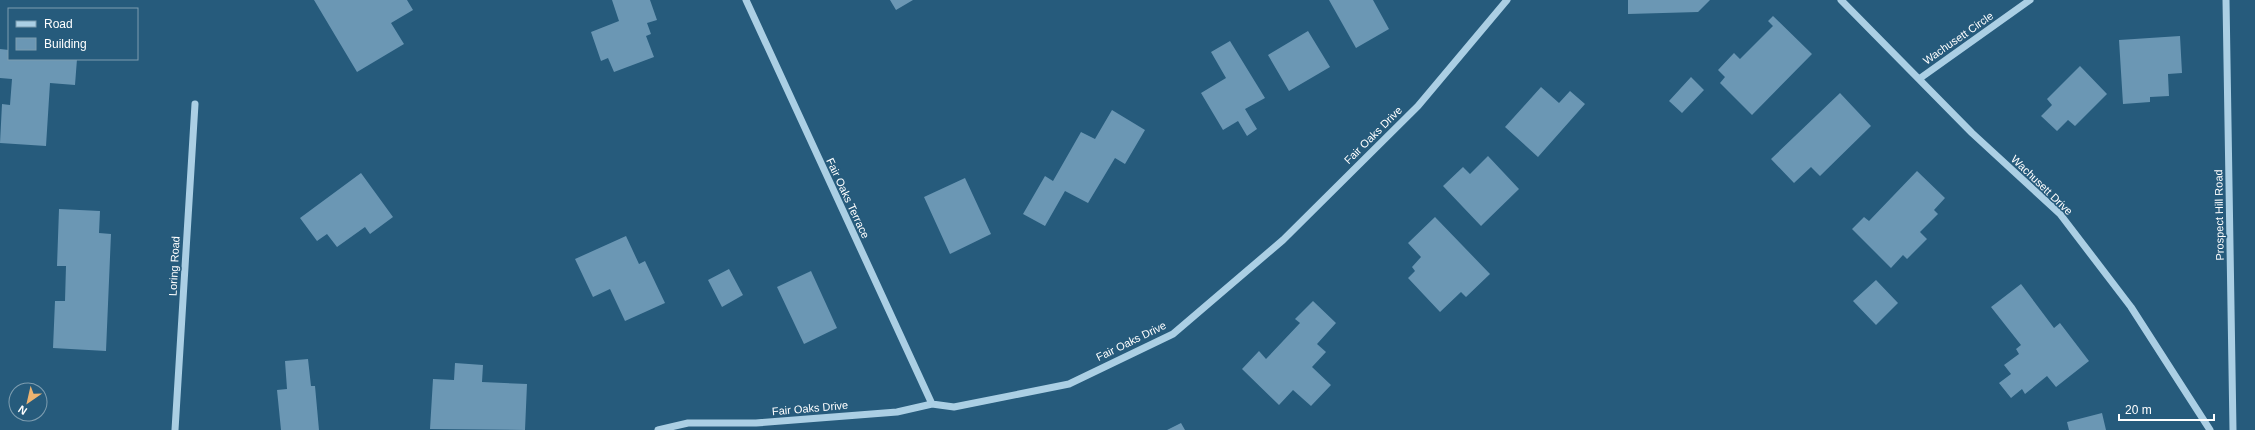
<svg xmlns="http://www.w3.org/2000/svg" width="2255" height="430" font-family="Helvetica,sans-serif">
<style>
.building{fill:#6b97b4}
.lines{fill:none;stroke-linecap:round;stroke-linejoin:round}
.minor{stroke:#abcfe4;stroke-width:7}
.labels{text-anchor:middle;stroke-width:3;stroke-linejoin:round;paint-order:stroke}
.street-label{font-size:11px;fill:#fff;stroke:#265b7c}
</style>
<rect width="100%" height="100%" fill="#265b7c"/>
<path class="building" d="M314,0H407L413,10L391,23L404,44L357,72Z
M612,0H650L657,20L647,23L651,34L646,36L654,57L614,72L608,58L601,61L591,32L619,21Z
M890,0H913L896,10Z
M1329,0H1373L1389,29L1356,48Z
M1628,0H1710L1698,12L1628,14Z
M1773,16L1812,54L1752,115L1720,83L1725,77L1718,70L1734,53L1740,59L1773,26L1768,21Z
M1308,31L1330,67L1289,91L1268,55Z
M2180,36L2182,73L2168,74L2169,96L2150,97V102L2123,104L2119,40Z
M1230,41L1265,98L1245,109L1257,129L1247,136L1238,121L1223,130L1201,93L1226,78L1211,52Z
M0,49L9,50V59H77L75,85L50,83L46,146L0,143L2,104L10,105L12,79L0,78Z
M2080,66L2107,94L2075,126L2068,120L2057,131L2041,116L2052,105L2047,99Z
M1691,77L1704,90L1682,113L1669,101Z
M1541,87L1559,103L1570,91L1585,104L1538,157L1505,127Z
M1840,93L1871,126L1820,176L1811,167L1794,183L1771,159Z
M1112,110L1145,130L1125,164L1115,158L1088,203L1065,191L1045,226L1023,214L1045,176L1053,181L1081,132L1095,139Z
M1488,156L1519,189L1481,226L1443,186L1463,167L1470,174Z
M1917,171L1945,198L1934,210L1938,214L1920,232L1927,239L1907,259L1903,255L1891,268L1852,229L1864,217L1869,221Z
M361,173L393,217L370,234L365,227L337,247L327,234L317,241L300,218Z
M965,178L991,234L950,254L924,197Z
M59,209L100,211L99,233L111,234L106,351L53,348L55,301H65L66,266H57Z
M1435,217L1490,274L1466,297L1461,292L1440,312L1408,278L1415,271L1412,267L1421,257L1408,243Z
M626,236L639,264L645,261L665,303L625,321L610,289L593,297L575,259Z
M729,269L743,295L722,307L708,280Z
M811,271L837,328L804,344L777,287Z
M1876,280L1898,303L1876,325L1853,301Z
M2021,284L2054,328L2060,323L2089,361L2056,387L2047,376L2025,394L2022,389L2011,398L1999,383L2011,374L2004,365L2019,354L2016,349L2021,345L1991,307Z
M1313,301L1336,323L1317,344L1326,352L1312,367L1331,385L1311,406L1293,390L1279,405L1242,369L1259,351L1266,359L1300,323L1295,319Z
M308,359L311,386H315L319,430H281L277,390L287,389L285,361Z
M455,363L483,365L482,382L527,384L525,430L430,429L433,379L454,380Z
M2102,413L2106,430H2069L2067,422Z
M1181,423L1185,430H1167Z"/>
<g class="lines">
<path class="minor" d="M746,0L932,404
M1841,0L1972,133L2060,214L2131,307L2210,430
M2226,0L2233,430
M1919,79L2030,0
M175,430L195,104
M658,430L688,423H756L897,412L932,404L954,407L1069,384L1173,334L1283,240L1418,106L1507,0"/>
</g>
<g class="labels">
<g class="street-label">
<text transform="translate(1958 38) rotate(-35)" y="4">Wachusett Circle</text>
<text transform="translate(1373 135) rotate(-45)" y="4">Fair Oaks Drive</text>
<text transform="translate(2042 185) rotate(44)" y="4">Wachusett Drive</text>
<text transform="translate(848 198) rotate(65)" y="4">Fair Oaks Terrace</text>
<text transform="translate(2219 215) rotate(-91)" y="4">Prospect Hill Road</text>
<text transform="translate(174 266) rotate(-87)" y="4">Loring Road</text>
<text transform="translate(1131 341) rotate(-26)" y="4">Fair Oaks Drive</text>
<text transform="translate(810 408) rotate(-5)" y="4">Fair Oaks Drive</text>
</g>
</g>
<rect x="8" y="8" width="130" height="52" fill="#265b7c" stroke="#7d9db0"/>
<rect x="16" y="21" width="20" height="6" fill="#abcfe4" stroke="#7d9db0"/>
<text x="44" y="28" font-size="12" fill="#ffffff">Road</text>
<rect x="16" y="38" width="20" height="12" fill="#6b97b4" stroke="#7d9db0"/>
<text x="44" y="48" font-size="12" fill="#ffffff">Building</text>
<g transform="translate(28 402) rotate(214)"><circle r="19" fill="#265b7c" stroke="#7d9db0"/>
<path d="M0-3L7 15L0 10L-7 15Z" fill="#edb370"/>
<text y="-6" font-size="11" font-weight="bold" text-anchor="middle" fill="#ffffff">N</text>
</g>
<path d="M2119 414v6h95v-6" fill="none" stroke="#ffffff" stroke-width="2"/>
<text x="2125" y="414" font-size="12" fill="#ffffff" stroke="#265b7c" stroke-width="3" paint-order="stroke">20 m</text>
</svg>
